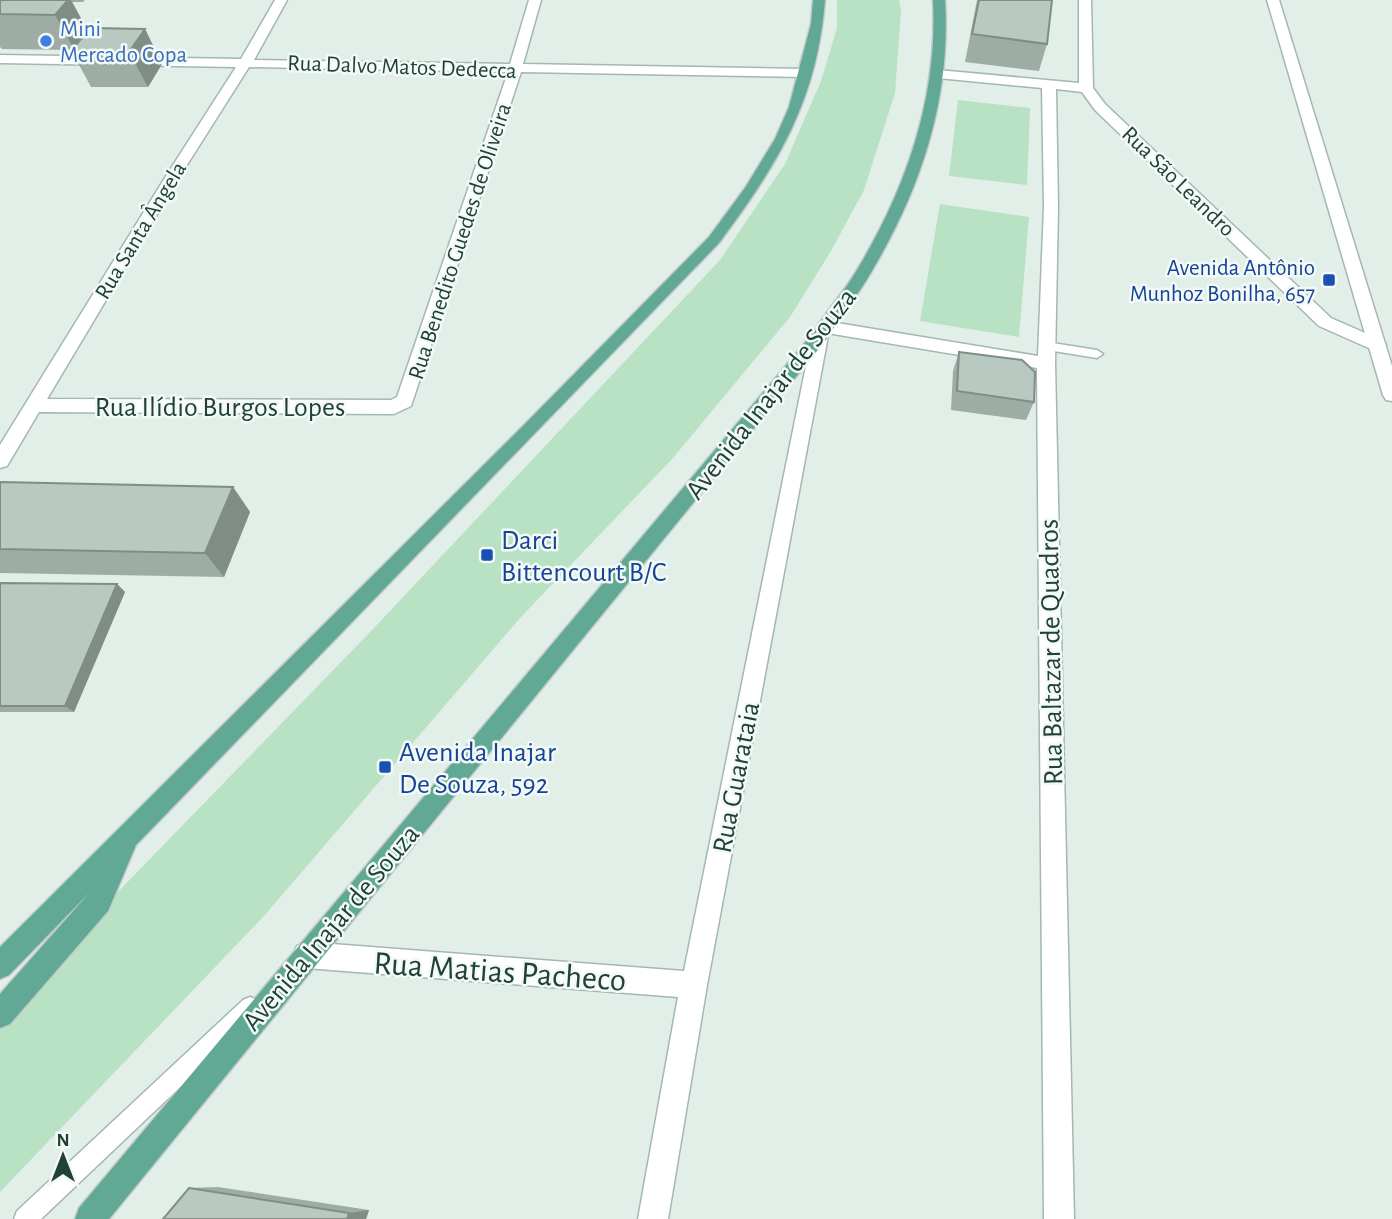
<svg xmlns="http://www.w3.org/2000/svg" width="1392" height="1219" font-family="'Alegreya Sans',sans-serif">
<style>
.green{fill:#b8e2c3}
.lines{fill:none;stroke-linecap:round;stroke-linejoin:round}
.service-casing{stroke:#a4b7b0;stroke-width:3}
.minor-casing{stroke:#a4b7b0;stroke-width:3}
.tertiary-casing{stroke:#a4b7b0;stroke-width:3}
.primary-casing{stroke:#c0cac7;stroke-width:3}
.service{fill:#fff;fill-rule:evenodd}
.minor{fill:#fff;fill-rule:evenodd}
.tertiary{fill:#fff;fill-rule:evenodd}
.primary{fill:#61a995;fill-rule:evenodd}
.wall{fill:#9dada6}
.shaded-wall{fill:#808d87}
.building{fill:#b7c9c1;stroke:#808d87;stroke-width:2}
.shop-dot{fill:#3f7fe0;stroke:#f3faf6;stroke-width:2.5}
.transit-dot{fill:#1a4fb4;stroke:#f3faf6;stroke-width:2.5}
.labels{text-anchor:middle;stroke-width:5;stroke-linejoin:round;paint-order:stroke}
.far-shop-label{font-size:23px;fill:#366cbe;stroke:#f3faf6;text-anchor:start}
.far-street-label{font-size:23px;fill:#1f4138;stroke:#f3faf6}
.far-transit-label{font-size:23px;fill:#164399;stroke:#f3faf6;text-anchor:end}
.street-label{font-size:28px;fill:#1f4138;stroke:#f3faf6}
.transit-label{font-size:28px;fill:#164399;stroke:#f3faf6;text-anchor:start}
.near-street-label{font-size:33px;fill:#1f4138;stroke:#f3faf6}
</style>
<rect width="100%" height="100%" fill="#e2eee8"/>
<path class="green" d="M837,0H899L901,10L895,93L864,190L831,251L790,317L673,458L520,618L264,916L0,1192V1030L114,896L375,627L720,260L785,164L821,81L837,28Z
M958,100L1030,108L1027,185L949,176Z
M940,204L1029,217L1019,337L920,321Z"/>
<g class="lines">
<g class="service-casing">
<path id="service" d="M1046,342L1097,350L1103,354L1097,358L1041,349V343Z
M250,997L257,1000L260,1007L257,1014L41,1219H14L17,1211L243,1000Z"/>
</g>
<g class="minor-casing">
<path id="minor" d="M275,0H287L254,60L510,64L529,0H541L523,64L805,69L811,73L805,77L521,72L411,406L394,414L39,412L7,466L0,468V445L166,176L236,67L0,63V55L241,59ZM249,67L508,72L397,397L391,400L47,399L180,176Z
M1079,0H1091L1093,88L1105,104L1331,318L1383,341L1386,345L1377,351L1371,349L1319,326L1095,110L1082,92L1056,89L1058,207L1055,363L1074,1219H1044L1037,368L827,333L828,336L707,985L668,1219H638L678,997L306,968L297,964L293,955L297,946L306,942L684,971L812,336L819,331L817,327L819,323L825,321L1038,356L1044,207L1042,88L938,78L932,74L938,70L1079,83Z"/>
</g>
<g class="tertiary-casing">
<path id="tertiary" d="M1267,0H1279L1392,366V401L1386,400L1383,395Z"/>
</g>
<g class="primary-casing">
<path id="primary" d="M813,0H825C817,101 778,164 719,243L136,845L108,911L10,1024L0,1028V994L90,892L9,975L0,979V947L524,425L709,237L745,188L775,139L789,107L811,24Z
M933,0H945C951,97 922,186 873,269C859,294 841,316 826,340L109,1219H75L79,1208L814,332C827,310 844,292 857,270C907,187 938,97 933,0Z"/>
</g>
<use href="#service" class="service"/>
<use href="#minor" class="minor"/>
<use href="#tertiary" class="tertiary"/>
<use href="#primary" class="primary"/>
</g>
<path class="wall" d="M0,0H85L83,2H72L88,31L145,29L162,64L148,87H91L71,50L2,49L0,47Z
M977,0H1052L1047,44L1039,71L965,62Z
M959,352L1034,402L1026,420L951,410L953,371Z
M0,482L233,487L250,512L224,577L0,573Z
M0,583L117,584L125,592L74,712H0Z
M218,1187L369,1210L366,1219L189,1188Z"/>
<path class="shaded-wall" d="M68,0H71L89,33L75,51L55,15Z
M145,29L162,64L148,87L129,52Z
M233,487L250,512L224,577L205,553Z
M117,584L125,592L74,712L65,706Z
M369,1210L366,1219H347L349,1213Z"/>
<path class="building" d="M0,0H68L55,15L0,14Z
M979,0H1052L1047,44L972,34Z
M90,28L145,29L129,52L71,51Z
M959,352L1022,360L1035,372L1034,402L957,391Z
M0,482L233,487L205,553L0,549Z
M0,583L117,584L65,706H0Z
M189,1188L349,1213L347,1219H163Z"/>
<circle class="shop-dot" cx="46" cy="41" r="7"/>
<g class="transit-dot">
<rect x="1322" y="273" width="14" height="14" rx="3.5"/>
<rect x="480" y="548" width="14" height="14" rx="3.5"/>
<rect x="378" y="760" width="14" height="14" rx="3.5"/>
</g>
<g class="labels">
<g class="far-shop-label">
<text x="60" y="36">Mini<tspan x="60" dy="26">Mercado Copa</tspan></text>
</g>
<g class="far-street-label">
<text transform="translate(402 66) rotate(2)" y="8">Rua Dalvo Matos Dedecca</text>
<text transform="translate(1179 181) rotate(44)" y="8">Rua São Leandro</text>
<text transform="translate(140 230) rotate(-59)" y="8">Rua Santa Ângela</text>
<text transform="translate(459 241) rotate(-72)" y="8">Rua Benedito Guedes de Oliveira</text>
</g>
<g class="far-transit-label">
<text x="1315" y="275">Avenida Antônio<tspan x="1315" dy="26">Munhoz Bonilha, 657</tspan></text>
</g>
<g class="street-label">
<text transform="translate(770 393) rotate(-52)" y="10">Avenida Inajar de Souza</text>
<text x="220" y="416">Rua Ilídio Burgos Lopes</text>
<text transform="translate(1050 652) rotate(-91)" y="10">Rua Baltazar de Quadros</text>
<text transform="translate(735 777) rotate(-79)" y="10">Rua Guarataia</text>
<text transform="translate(330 927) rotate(-50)" y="10">Avenida Inajar de Souza</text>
</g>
<g class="transit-label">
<text x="501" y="549">Darci<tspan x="501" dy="32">Bittencourt B/C</tspan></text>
<text x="399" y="761">Avenida Inajar<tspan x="399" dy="32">De Souza, 592</tspan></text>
</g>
<g class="near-street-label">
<text transform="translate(500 970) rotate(4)" y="12">Rua Matias Pacheco</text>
</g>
</g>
<g transform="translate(63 1156)" stroke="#f3faf6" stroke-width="5" paint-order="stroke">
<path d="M0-5L12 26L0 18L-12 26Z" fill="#1f4138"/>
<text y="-10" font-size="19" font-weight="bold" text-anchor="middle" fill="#1f4138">N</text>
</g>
</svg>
